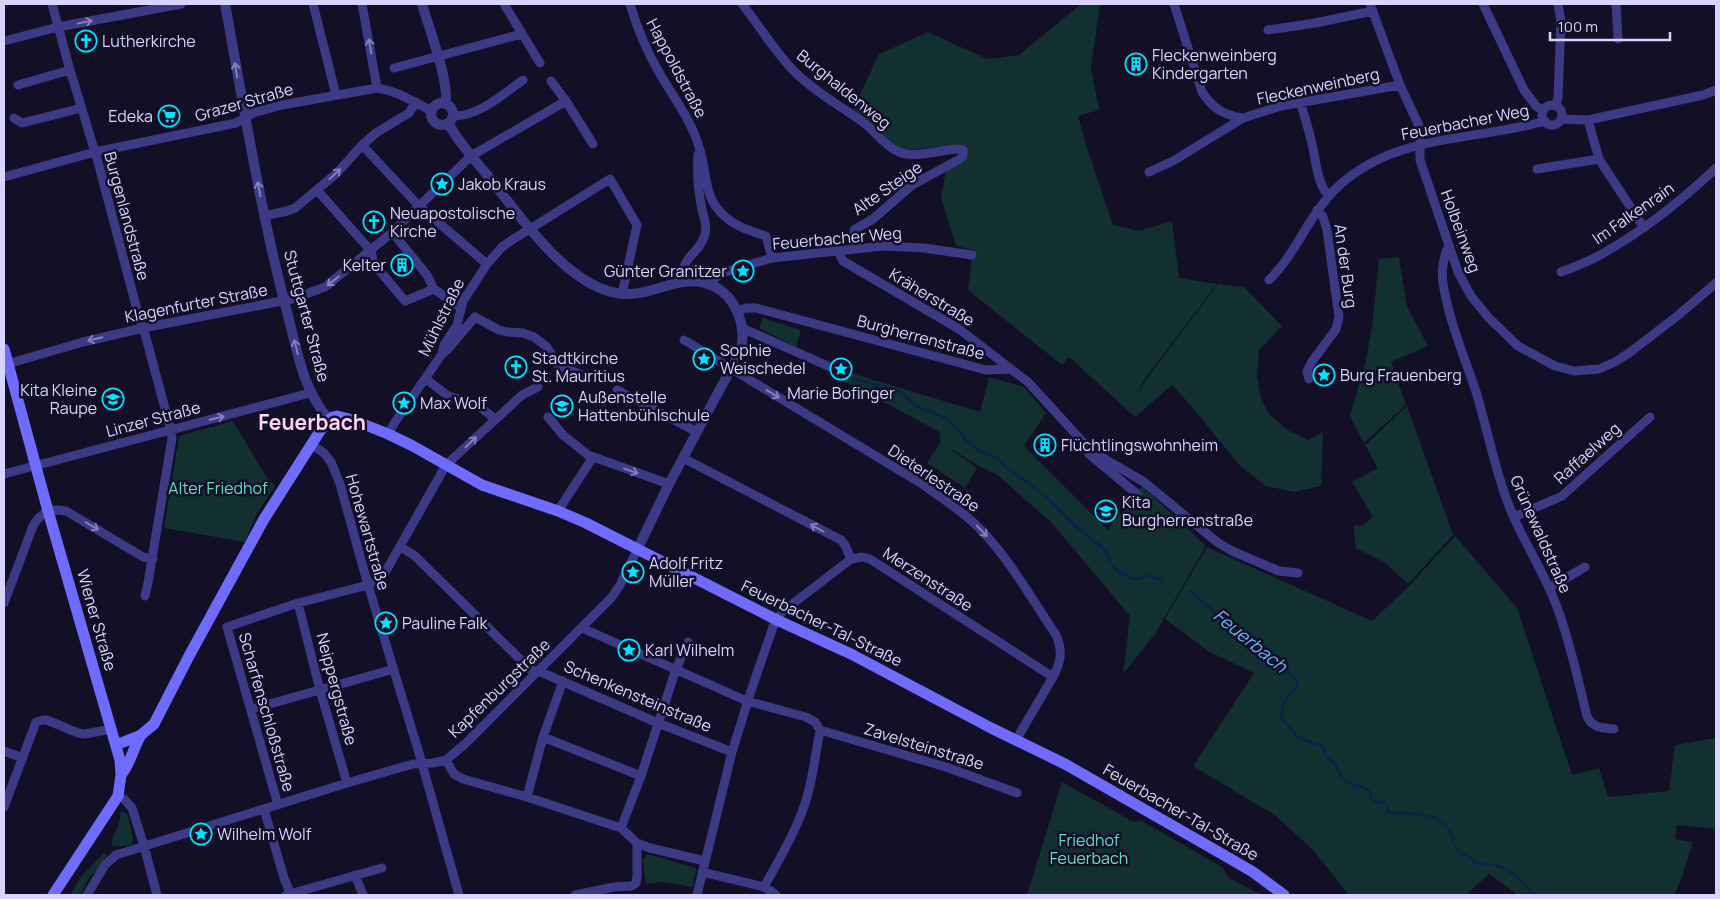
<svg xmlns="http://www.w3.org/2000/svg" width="1720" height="899" font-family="Manrope,sans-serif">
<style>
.green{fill:#12302f}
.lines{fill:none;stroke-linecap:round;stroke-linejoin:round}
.stream{stroke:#0c2248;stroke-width:2.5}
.minor{stroke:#3d3a85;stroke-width:9}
.tertiary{stroke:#3d3a85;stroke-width:10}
.secondary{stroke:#6f6bff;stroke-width:11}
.oneway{stroke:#837fbc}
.labels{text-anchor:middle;stroke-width:5;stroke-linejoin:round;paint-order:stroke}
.poi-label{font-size:16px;fill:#d9d4ff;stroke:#130f26;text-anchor:start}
.street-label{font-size:16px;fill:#d9d4ff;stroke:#130f26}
.park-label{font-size:16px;fill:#5fe0c0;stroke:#130f26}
.water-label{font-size:18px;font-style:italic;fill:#62b6ff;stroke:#130f26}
.district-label{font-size:21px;font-weight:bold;fill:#ffd6f0;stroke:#130f26}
</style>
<rect width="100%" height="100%" fill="#130f26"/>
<path class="green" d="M1081,4H1100L1091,68L1099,110L1078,116L1087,148L1113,225L1139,231L1172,221L1179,278L1217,284L1141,384L1139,396L1142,385L1218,284L1244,287L1282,326L1259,350L1257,377L1260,394L1262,401L1270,415L1287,430L1308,440L1323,432L1321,486L1294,492L1266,486L1240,466L1193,408L1172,385L1135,417L1069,357L1062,365L968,290L973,250L956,246L941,198L946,170L969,155L962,146L902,150L853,109L879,54L928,32L987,59L1019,55Z
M1399,257L1407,307L1428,346L1391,362L1406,405L1364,443L1350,416L1366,360L1372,326L1379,259Z
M763,318L801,330L796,347L759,328Z
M844,371L980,412L989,377L1024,387L1046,413L1024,446L1108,530L1142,486L1206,546L1155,634L1123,674L1130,616L1051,522L996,474L979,466L946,446L977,468L965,488L927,463L940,443V432L843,381Z
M1407,406L1453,535L1408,584L1384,562L1356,548L1353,526L1363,525L1373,517L1352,482L1378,468L1365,445Z
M233,421L267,478L275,486L255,517L245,542L164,528L179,437L182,435Z
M1455,536L1517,608L1572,775L1599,768L1608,797L1669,791L1675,745L1716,738V829L1677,825L1675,839L1693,842L1681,880L1674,895H1518L1489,874L1466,895H1349L1313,850L1276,816L1193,766L1254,673L1208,651L1165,619L1207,547L1372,621L1408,587Z
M1062,782L1134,822L1140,820L1222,867L1229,878L1262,895H1027Z
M122,811L128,815L133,839L132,844L127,846H112C111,835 121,826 120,814Z
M104,853L107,855L93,875L91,874L80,895H70L80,878Z
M647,854L696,868L693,887L662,882L646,884L643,860Z"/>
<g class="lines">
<path class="stream" d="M852,378L899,391L906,396L914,405L945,418L955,426L967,441L979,451L998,458L1007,468L1033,486L1061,511L1072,523L1105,550L1111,564L1118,572L1131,578L1138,579L1149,576L1161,580
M1190,591L1257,649L1295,678L1298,682L1296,688L1289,694L1283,706L1281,716L1284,721L1299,738L1322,746L1327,757L1336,765L1341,778L1352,784L1367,789L1371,794V799L1377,802H1384L1387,805L1388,812C1408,815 1437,809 1449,830C1454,839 1453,847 1461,854C1468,854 1470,857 1475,863C1479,864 1483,863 1487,864C1506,865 1523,880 1533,895"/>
<path class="minor" d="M52,4L70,70L98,162L140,321L145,334L170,427L172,438L148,583L145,596
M313,4L336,95
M362,4L377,88
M504,4L540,63
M630,4C637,28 647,52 660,74C674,98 691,120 699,147C706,166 704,192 717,208C730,225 747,230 766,236L772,258
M742,4C760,26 775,53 796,73C816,93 841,106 864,123C876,132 885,146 899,152C918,160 955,145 963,150V156L960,159L912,185L873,219L854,230L855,249
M1174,4L1202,92C1213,109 1224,115 1243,118
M1370,4L1400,85L1420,128V160L1458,272L1471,296L1488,317L1518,346L1555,366L1574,371L1599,369L1615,362L1629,353L1676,317L1716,283
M1483,4L1524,90L1536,106L1543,111
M1616,4L1618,39
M1268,30L1315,23L1373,11
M4,41L58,27L181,4
M394,68L522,34
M551,81L566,101L593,144
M18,85L70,70
M1300,102C1304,114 1308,127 1311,140C1316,157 1316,183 1329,196
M1542 115a10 10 0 1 1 20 0a10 10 0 1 1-20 0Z
M1556,106L1558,97L1561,22L1558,4
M453,116C478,117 503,94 523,80
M14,118L22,123L82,108
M1561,119L1588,120L1703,95L1716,90
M1588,120L1599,159L1644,228
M362,145L419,206L487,264
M1537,169L1599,159
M1149,172L1173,161L1243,118L1281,106L1400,85
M4,177L95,152L236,123L253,113L282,105L377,88C398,91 413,102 432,111
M317,190L371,251
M264,216L287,211L295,208L337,173L362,145L376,133L409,113L416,102
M392,232L427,275L434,289L461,308
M1448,247C1443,259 1441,270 1443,283C1449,322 1465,358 1477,395C1489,436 1497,479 1514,518C1528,549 1547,578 1558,610C1571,645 1578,681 1587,716C1592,728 1602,728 1614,729
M371,251L374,264L405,301L434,289
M838,251L843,261L959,329L1011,369
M1561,272C1574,267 1588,262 1600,255C1642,232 1681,201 1716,168
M1269,280C1294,256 1306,222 1329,196C1384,133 1471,142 1545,121
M683,281C680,255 700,255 705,234C708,224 702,214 701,204C698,189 697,170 698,154
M712,285L715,278L725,272L772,258L883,246L924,248L972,255
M737,311L746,308H756L986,370L1011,369L1028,382L1082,441L1098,455L1144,482L1217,542L1232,551L1279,571L1298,573
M742,328L837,370
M684,340L922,484C941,498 963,511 980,529C1009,558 1033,601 1056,635C1063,651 1061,662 1053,677L1016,740
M442,354L447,350L475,317L499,330L507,332L523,333L534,337L547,347L558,365L586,377
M7,364L83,342L143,328L292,299L325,287L389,235L471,156L566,101
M426,379L448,396L475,403L495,419
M1309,379L1307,372L1311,363L1336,329L1339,317L1327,230L1323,217L1317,210
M617,390L697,432
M548,417L563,435L588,455L669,484
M388,434L395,422L442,354L444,345L457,325L463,301L487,264L502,247L512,240L610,179L637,225L622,294
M311,444L324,453L331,462L340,484L368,585L419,753L459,895
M1089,454L1137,494
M683,458L841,540L845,545L851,559
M4,474L310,393
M558,511L593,457
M1514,517L1562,496L1650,417
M401,547L415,556L530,669L543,673L658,723L732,752
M1549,588L1585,567
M4,603L33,526C41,512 50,508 66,511L143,557L153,559
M298,603L320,690L347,783
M582,628L747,701L806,717L815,722L820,730C815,757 812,786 802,812C792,839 777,863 764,887
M252,709L394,669
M820,730L946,767L1017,793
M543,737L641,776
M4,751L23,758
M446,760L454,774L463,779L527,797L621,828L637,843L650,848L705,861
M118,796L124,799L132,808L144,846L157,895
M527,797L543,737L563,681
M278,805L227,627L298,603L368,585L382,578L446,465L522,395L538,387
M4,807L36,722L43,720H47L78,733L85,734L112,729
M264,809L284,878L291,895
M621,828L641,776L676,669L688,642
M702,872L764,887L769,890L776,895
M355,875L363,895
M87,895L105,865L116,855L347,783L413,764L433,763L446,760L465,744L612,597L620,585L637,550
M286,895L382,868
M575,895L614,887L632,886L636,883L637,877V843
M697,895L732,752L751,691L773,627L782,612L851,559L862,557L870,559L1053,677"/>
<path class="tertiary" d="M225,4C244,107 260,210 287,312C298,352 301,386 329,420
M422,4C428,25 451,86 445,104
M431 114a11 11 0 1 1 22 0a11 11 0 1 1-22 0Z
M448,123C460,145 477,162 492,181C522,219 571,291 624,294C655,296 683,271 713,286C737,297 746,326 741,350L669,484L637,550"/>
<path class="secondary" d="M4,349L48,511L120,760L121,775L118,796L53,895
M116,745L141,735L154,724L189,656L264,519L320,431L329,420L333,417L337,416L353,420L388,434L411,445L482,485L558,511L586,523L777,620L851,654L991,728L1065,764L1222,854L1253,872L1284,895
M121,775C131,763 133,748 141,735"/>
</g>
<defs><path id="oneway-shaft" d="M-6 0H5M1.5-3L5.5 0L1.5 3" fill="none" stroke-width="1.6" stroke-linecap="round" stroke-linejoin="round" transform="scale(1.25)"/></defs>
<g class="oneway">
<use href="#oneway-shaft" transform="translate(85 22) rotate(-11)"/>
<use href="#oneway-shaft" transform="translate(370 46) rotate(-100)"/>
<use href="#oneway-shaft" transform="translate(236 70) rotate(-99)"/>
<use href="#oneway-shaft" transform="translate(335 174) rotate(-43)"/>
<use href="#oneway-shaft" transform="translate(259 189) rotate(-101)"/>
<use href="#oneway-shaft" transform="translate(333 281) rotate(142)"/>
<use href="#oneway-shaft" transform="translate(95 339) rotate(167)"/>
<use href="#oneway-shaft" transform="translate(296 347) rotate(-104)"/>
<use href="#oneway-shaft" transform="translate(773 394) rotate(31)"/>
<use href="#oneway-shaft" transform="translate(217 418) rotate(-14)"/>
<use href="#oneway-shaft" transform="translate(471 442) rotate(-44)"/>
<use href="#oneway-shaft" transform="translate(631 471) rotate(20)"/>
<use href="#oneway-shaft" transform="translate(92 526) rotate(31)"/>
<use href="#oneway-shaft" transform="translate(817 528) rotate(-152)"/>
<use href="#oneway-shaft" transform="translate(982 531) rotate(46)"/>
</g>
<defs>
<g id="church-ring" transform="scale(1.125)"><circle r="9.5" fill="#130f26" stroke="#00e5ff" stroke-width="1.5"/><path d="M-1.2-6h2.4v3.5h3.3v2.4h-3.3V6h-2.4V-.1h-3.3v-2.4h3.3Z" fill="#00e5ff"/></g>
<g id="building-ring" transform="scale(1.125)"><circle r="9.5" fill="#130f26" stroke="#00e5ff" stroke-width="1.5"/><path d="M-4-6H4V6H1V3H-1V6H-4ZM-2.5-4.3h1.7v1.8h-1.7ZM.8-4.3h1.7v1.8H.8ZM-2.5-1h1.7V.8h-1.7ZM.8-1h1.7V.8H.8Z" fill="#00e5ff"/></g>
<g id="supermarket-ring" transform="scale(1.125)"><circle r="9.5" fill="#130f26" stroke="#00e5ff" stroke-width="1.5"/><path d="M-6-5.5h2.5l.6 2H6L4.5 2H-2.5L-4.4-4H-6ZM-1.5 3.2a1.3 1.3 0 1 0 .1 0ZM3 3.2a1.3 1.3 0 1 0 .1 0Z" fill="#00e5ff"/></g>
<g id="sight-ring" transform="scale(1.125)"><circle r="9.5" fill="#130f26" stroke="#00e5ff" stroke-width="1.5"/><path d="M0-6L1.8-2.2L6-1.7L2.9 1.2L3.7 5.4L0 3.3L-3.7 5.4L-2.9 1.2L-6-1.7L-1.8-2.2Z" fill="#00e5ff"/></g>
<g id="school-ring" transform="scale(1.125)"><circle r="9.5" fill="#130f26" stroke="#00e5ff" stroke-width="1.5"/><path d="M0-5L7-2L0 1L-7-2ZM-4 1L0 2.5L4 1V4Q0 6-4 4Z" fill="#00e5ff"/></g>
</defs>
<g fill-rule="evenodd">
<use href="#church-ring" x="86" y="41"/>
<use href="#building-ring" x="1136" y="64"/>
<use href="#supermarket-ring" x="169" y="116"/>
<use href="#sight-ring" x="442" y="184"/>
<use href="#church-ring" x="374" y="222"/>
<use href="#building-ring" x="402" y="265"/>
<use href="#sight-ring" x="743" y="271"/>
<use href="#sight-ring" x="704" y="359"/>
<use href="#church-ring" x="516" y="367"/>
<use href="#sight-ring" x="841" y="369"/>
<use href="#sight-ring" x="1324" y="375"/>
<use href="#school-ring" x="113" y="399"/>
<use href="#sight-ring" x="404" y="403"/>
<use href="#school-ring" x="562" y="406"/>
<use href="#building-ring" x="1045" y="445"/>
<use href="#school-ring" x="1106" y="511"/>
<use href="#sight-ring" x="633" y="572"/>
<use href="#sight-ring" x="386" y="623"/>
<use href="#sight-ring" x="629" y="650"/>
<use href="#sight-ring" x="201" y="834"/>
</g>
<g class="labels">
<g class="poi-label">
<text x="102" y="47">Lutherkirche</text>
<text x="1152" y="61">Fleckenweinberg<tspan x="1152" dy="18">Kindergarten</tspan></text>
<text x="153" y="122" text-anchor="end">Edeka</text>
<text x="458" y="190">Jakob Kraus</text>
<text x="390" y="219">Neuapostolische<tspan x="390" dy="18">Kirche</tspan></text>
<text x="386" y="271" text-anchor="end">Kelter</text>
<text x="727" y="277" text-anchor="end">Günter Granitzer</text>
<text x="720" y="356">Sophie<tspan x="720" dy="18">Weischedel</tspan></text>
<text x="532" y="364">Stadtkirche<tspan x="532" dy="18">St. Mauritius</tspan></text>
<text x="1340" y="381">Burg Frauenberg</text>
<text x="97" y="396" text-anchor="end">Kita Kleine<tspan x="97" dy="18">Raupe</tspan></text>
<text x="841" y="399" text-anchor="middle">Marie Bofinger</text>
<text x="578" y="403">Außenstelle<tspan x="578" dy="18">Hattenbühlschule</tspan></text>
<text x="420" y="409">Max Wolf</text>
<text x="1061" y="451">Flüchtlingswohnheim</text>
<text x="1122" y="508">Kita<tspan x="1122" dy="18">Burgherrenstraße</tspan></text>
<text x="649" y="569">Adolf Fritz<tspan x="649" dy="18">Müller</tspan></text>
<text x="402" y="629">Pauline Falk</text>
<text x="645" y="656">Karl Wilhelm</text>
<text x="217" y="840">Wilhelm Wolf</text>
</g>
<g class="street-label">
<text transform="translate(677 68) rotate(62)" y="6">Happoldstraße</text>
<text transform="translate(1318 86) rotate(-12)" y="6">Fleckenweinberg</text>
<text transform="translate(844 89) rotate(39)" y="6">Burghaldenweg</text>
<text transform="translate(244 102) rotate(-16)" y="6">Grazer Straße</text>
<text transform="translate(1465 122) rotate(-11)" y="6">Feuerbacher Weg</text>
<text transform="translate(887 188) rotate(-35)" y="6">Alte Steige</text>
<text transform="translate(1633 213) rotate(-35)" y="6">Im Falkenrain</text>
<text transform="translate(127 216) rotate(75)" y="6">Burgenlandstraße</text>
<text transform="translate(1461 231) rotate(70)" y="6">Holbeinweg</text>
<text transform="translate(837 238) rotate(-5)" y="6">Feuerbacher Weg</text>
<text transform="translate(1346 266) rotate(82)" y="6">An der Burg</text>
<text transform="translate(932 297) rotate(31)" y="6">Kräherstraße</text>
<text transform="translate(196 303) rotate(-11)" y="6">Klagenfurter Straße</text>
<text transform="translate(307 316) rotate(75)" y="6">Stuttgarter Straße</text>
<text transform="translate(441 317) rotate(-64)" y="6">Mühlstraße</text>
<text transform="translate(921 337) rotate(15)" y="6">Burgherrenstraße</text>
<text transform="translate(153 419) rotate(-15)" y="6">Linzer Straße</text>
<text transform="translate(1587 453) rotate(-42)" y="6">Raffaelweg</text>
<text transform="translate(934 478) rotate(34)" y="6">Dieterlestraße</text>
<text transform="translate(368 532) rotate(74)" y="6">Hohewartstraße</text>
<text transform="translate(1541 534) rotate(66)" y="6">Grünewaldstraße</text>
<text transform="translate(928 579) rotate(33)" y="6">Merzenstraße</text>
<text transform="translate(97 620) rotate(74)" y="6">Wiener Straße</text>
<text transform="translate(822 623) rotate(26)" y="6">Feuerbacher-Tal-Straße</text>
<text transform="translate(499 688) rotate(-44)" y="6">Kapfenburgstraße</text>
<text transform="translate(337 689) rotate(75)" y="6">Neippergstraße</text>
<text transform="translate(638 696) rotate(23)" y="6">Schenkensteinstraße</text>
<text transform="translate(267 712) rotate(74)" y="6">Scharfenschloßstraße</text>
<text transform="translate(924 746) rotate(17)" y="6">Zavelsteinstraße</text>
<text transform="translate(1181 812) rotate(30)" y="6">Feuerbacher-Tal-Straße</text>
</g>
<g class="park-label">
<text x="218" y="494">Alter Friedhof</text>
<text x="1089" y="846">Friedhof<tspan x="1089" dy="18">Feuerbach</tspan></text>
</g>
<g class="water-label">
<text transform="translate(1250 641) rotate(39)" y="6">Feuerbach</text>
</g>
<g class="district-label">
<text x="312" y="430">Feuerbach</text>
</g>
</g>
<rect width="1720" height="899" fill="none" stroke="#d9d4ff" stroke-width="10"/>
<path d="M1550 32v8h120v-8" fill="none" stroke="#d9d4ff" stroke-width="2.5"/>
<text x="1558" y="32" font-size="15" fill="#d9d4ff" stroke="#130f26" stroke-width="4" paint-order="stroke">100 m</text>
</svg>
